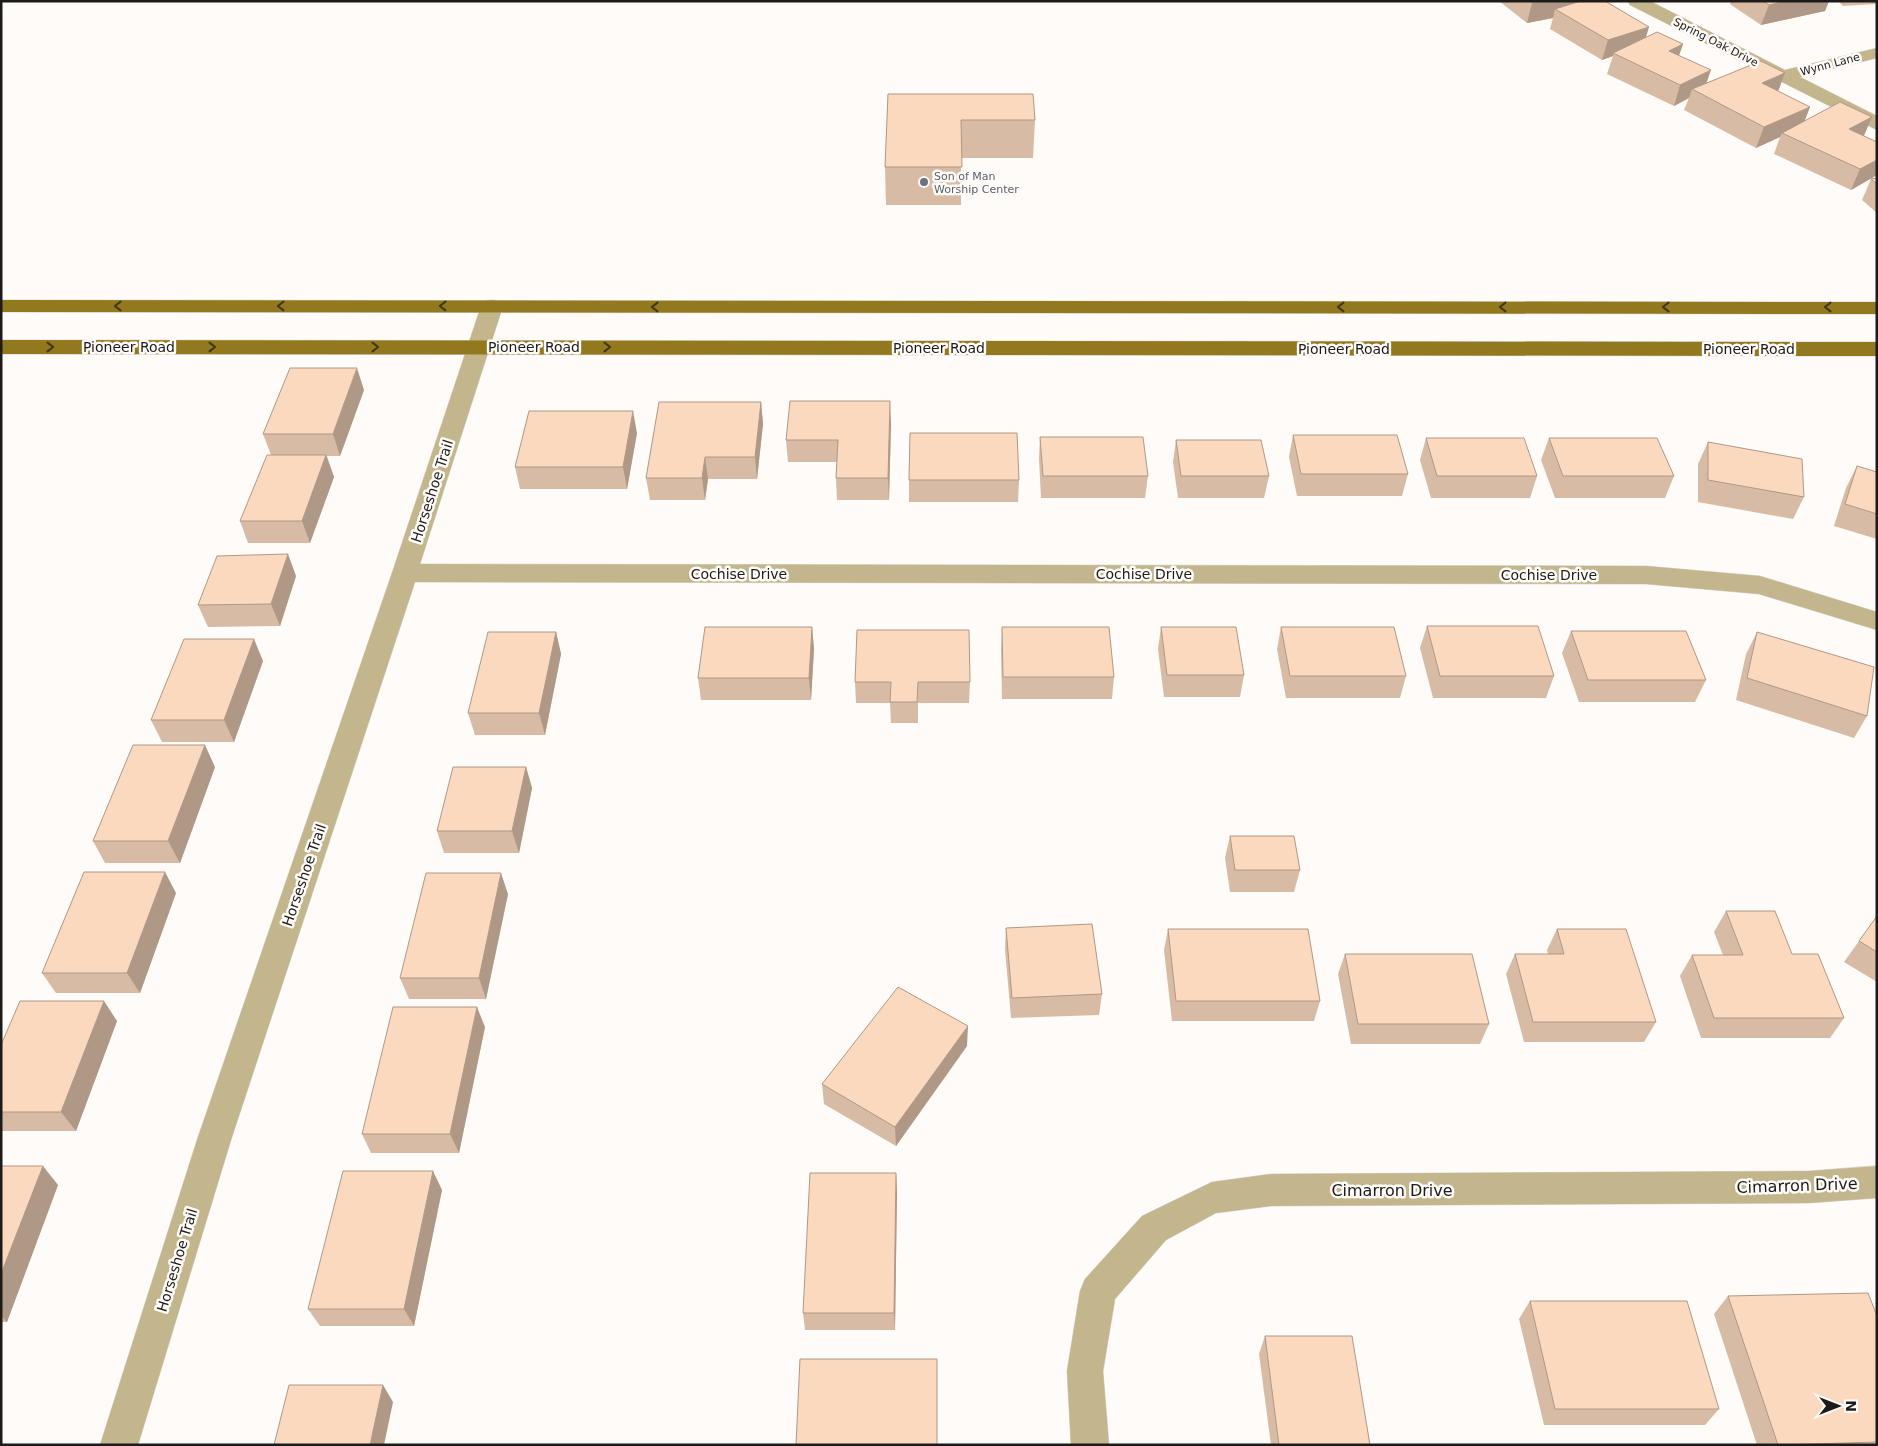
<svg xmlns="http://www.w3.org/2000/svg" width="1878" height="1446" font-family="'DejaVu Sans',sans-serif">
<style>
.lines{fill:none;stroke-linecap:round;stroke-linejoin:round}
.minor-casing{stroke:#dad7d4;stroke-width:1}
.major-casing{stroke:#dad7d4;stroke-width:1}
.minor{fill:#c3b68c;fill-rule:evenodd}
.major{fill:#93791d;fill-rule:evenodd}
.wall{fill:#d8bba4}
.shaded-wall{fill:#b09886}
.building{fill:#fbd9bf;stroke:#b09886}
.oneway{stroke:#40371a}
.worship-dot{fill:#6b7280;stroke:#fefbf8;stroke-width:2}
.labels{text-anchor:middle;stroke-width:5;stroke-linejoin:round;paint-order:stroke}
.far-street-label{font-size:11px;fill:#1c1b19;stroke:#fefbf8}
.far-worship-label{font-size:11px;fill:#5b616d;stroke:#fefbf8;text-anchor:start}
.street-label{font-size:14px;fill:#1c1b19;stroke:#fefbf8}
.near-street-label{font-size:16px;fill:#1c1b19;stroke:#fefbf8}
</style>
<rect width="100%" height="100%" fill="#fefbf8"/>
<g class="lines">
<g class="minor-casing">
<path id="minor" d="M1628,1H1650L1785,70L1877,48V58L1800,77L1877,116V130L1630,5Z
M492,300L500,301L503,306L420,564L1646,566L1760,576L1877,612V630L1759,594L1646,584L415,582L231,1140L138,1445H100L197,1140L392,573L481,306L484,301Z
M1877,1166V1198L1809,1203L1271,1206L1216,1213L1166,1240L1115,1299L1103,1371L1109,1445H1071L1067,1371L1080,1291L1085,1279L1142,1216L1212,1182L1271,1174L1809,1171Z"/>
</g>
<g class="major-casing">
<path id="major" d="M1,300L1877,302V314L1,312Z
M1,340L1877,342V356L1,354Z"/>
</g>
<use href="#minor" class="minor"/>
<use href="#major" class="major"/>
</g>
<path class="wall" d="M1499,1H1575V3L1646,38L1683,44L1679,55L1706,83L1785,73L1778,91L1804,121L1863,136L1877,142V175L1851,190L1774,154L1780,137L1756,148L1684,110L1689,98L1674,106L1607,74L1613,56L1602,60L1550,29L1553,18L1527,23Z
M1731,1H1829L1825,11L1761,25L1730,4Z
M1838,1H1877V4L1843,6Z
M888,94L1035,120L1033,158H961V205H886L885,167Z
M1877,178V213L1862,200L1871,179Z
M364,390L340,456H327L334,477L310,543H248L240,521L271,455L263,434Z
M761,402L763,424L757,479H708L705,500H650L646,478Z
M891,423L889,500H837L836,478L837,462H788L786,440Z
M637,433L627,489H520L515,467Z
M1293,435L1408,474L1402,496H1297L1289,457Z
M1040,437L1148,476L1145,498H1041L1039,459Z
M1426,438L1537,476L1530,498H1431L1420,460Z
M1549,438L1674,476L1665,498H1555L1541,460Z
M1176,440L1269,476L1264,498H1178L1173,462Z
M1708,442L1804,497L1793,519L1698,502V464Z
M1857,466L1877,472V539L1834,526L1846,488Z
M909,480H1019L1018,502H909Z
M296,576L280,626L208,627L198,605Z
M1427,626L1554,676L1546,698H1433L1420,648Z
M812,627L814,649L811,700H701L698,678Z
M1002,627L1114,677L1112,699H1002L1001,649Z
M1161,627L1244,675L1240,697H1164L1158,649Z
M1281,627L1406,676L1400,698H1286L1277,649Z
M1571,631L1706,680L1695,702H1579L1562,653Z
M556,632L561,654L545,735H475L468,713Z
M1757,632L1867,716L1854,738L1736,700L1746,654Z
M263,661L234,742H162L151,720Z
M855,682H970L969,703H918V723H891L890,703H856Z
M215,767L180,863H105L93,841Z
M526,767L532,788L519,853H444L437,831Z
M1230,836L1300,870L1294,892H1230L1225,858Z
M176,893L140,993H56L42,973Z
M508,894L486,999H409L400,978Z
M1726,911L1792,954L1844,1018L1830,1038H1701L1680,976L1692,955H1723L1714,932Z
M1877,916V982L1844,962Z
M1006,928L1102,994L1099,1015L1011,1018L1005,949Z
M1168,929L1320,1001L1314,1021H1172L1164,950Z
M1557,929L1656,1022L1644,1042H1524L1506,974L1515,954H1548L1547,950Z
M1345,954L1489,1024L1480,1044H1351L1338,974Z
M117,1021L76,1131H1V1045Z
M485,1027L459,1153H371L362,1134Z
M967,1046L896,1146L824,1104L822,1084Z
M1,1166L58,1185L7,1322H1Z
M896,1173L897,1192L895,1330H805L803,1313Z
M442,1190L414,1326H320L308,1309Z
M1728,1296L1877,1316V1445H1757L1714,1314Z
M1530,1301L1719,1409L1705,1425H1544L1519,1319Z
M1265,1336L1370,1445H1271L1259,1354Z"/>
<path class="shaded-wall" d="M1540,1H1575L1572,14L1555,9L1553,18L1527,23L1532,3Z
M1785,1H1829L1825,11L1761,25L1769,5Z
M1649,27L1643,47L1613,53V56L1602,60L1608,40Z
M1683,44L1676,64L1669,51Z
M1711,70L1704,90L1692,89L1689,98L1674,106L1680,85Z
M1785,73L1777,94L1762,83Z
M1810,107L1802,128L1782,133L1780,137L1756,148L1764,127Z
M1872,117L1863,138L1849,129Z
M1877,160V175L1851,190L1860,169Z
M357,368L364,390L340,456L333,434Z
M890,401L891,423L889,500L888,478Z
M761,402L763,424L757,479L755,457Z
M633,411L637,433L627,489L623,467Z
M326,455L334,477L310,543L302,521Z
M705,457L708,479L705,500L702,478Z
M288,554L296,576L280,626L271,604Z
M812,627L814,649L811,700L809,678Z
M556,632L561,654L545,735L539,713Z
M254,639L263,661L234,742L224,720Z
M205,745L215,767L180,863L168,841Z
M526,767L532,788L519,853L512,831Z
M165,872L176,893L140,993L127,973Z
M501,873L508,894L486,999L479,978Z
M104,1001L117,1021L76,1131L61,1112Z
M477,1007L485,1027L459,1153L450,1134Z
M968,1026L967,1046L896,1146L895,1127Z
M43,1166L58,1185L7,1322L1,1316V1274Z
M433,1171L442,1190L414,1326L404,1309Z
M896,1173L897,1192L895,1330L894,1313Z
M383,1385L393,1402L384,1445H370Z"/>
<path class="building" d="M1530,1H1540L1532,3Z
M1581,1H1605L1649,27L1608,40L1555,9Z
M1763,1H1785L1769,5Z
M1657,32L1683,44L1669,51L1711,70L1680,85L1613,53Z
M1761,61L1785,73L1762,83L1810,107L1764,127L1692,89Z
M888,94H1033L1035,120H961L962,167H885Z
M1840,102L1872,117L1849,129L1877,142V160L1860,169L1782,133Z
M1877,178V184L1871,179Z
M290,368H357L333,434H263Z
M790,401H890L888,478H836L838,440H786Z
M659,402H761L755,457H705L702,478H646Z
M529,411H633L623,467H515Z
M910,433H1017L1019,480H909Z
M1293,435H1397L1408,474H1301Z
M1040,437H1143L1148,476H1043Z
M1426,438H1524L1537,476H1437Z
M1549,438H1657L1674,476H1563Z
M1176,440H1261L1269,476H1181Z
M1708,442L1802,459L1804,497L1708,480Z
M267,455H326L302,521H240Z
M1857,466L1877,472V514L1845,504Z
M288,554L271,604L198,605L217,556Z
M1427,626H1538L1554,676H1440Z
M705,627H812L809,678H698Z
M1002,627H1109L1114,677H1003Z
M1161,627H1236L1244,675H1167Z
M1281,627H1394L1406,676H1290Z
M857,630H969L970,682H918L917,702H890L891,682H855Z
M1571,631H1686L1706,680H1588Z
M488,632H556L539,713H468Z
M1757,632L1874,667L1867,716L1747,678Z
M184,639H254L224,720H151Z
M133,745H205L168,841H93Z
M453,767H526L512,831H437Z
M1230,836H1294L1300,870H1235Z
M84,872H165L127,973H42Z
M426,873H501L479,978H400Z
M1726,911H1775L1792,954H1818L1844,1018H1714L1692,955H1743Z
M1877,916V952L1859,941Z
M1092,924L1102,994L1012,998L1006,928Z
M1168,929H1308L1320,1001H1176Z
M1557,929H1626L1656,1022H1533L1515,954H1564Z
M1345,954H1472L1489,1024H1358Z
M898,987L968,1026L895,1127L822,1084Z
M20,1001H104L61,1112H1V1045Z
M393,1007H477L450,1134H362Z
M1,1166H43L1,1274Z
M343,1171H433L404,1309H308Z
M810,1173H896L894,1313H803Z
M1868,1293L1877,1316V1442L1778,1445L1728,1296Z
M1530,1301H1687L1719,1409H1555Z
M1265,1336H1352L1370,1445H1279Z
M800,1359H937V1445H796Z
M289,1385H383L370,1445H274Z"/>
<defs><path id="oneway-chevron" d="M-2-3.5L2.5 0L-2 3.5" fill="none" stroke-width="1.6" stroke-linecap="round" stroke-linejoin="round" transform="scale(1.25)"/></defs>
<g class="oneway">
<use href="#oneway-chevron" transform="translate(118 306) rotate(-180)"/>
<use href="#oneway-chevron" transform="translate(281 306) rotate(-180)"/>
<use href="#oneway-chevron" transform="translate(443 306) rotate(-180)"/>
<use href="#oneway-chevron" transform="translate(655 307) rotate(-180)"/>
<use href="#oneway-chevron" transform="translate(1341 307) rotate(-180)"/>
<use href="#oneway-chevron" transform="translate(1503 307) rotate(-180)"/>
<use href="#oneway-chevron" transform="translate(1666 307) rotate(-180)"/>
<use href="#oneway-chevron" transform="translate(1828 307) rotate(-180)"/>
<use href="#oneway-chevron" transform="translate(50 347)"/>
<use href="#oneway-chevron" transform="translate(212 347)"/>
<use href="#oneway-chevron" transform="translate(375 347)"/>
<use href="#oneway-chevron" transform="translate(607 347)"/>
</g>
<circle class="worship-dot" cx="924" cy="182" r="5"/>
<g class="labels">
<g class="far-street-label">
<text transform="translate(1716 42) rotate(27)" y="4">Spring Oak Drive</text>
<text transform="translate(1830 64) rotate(-15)" y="4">Wynn Lane</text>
</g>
<g class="far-worship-label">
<text x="934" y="180">Son of Man<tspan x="934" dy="13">Worship Center</tspan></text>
</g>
<g class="street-label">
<text x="129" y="352">Pioneer Road</text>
<text x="534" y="352">Pioneer Road</text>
<text x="939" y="353">Pioneer Road</text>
<text x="1344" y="354">Pioneer Road</text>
<text x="1749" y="354">Pioneer Road</text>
<text transform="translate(432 491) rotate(-72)" y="5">Horseshoe Trail</text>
<text x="739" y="579">Cochise Drive</text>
<text x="1144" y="579">Cochise Drive</text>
<text x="1549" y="580">Cochise Drive</text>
<text transform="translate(304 875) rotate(-71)" y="5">Horseshoe Trail</text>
<text transform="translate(177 1260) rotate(-73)" y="5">Horseshoe Trail</text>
</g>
<g class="near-street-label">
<text transform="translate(1797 1185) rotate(-2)" y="6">Cimarron Drive</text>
<text x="1392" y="1196">Cimarron Drive</text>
</g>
</g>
<rect width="1878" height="1446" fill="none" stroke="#1c1b19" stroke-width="5"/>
<g transform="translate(1838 1406) rotate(90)" stroke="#fefbf8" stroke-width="4" paint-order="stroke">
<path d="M0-4L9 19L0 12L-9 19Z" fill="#1c1b19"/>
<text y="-8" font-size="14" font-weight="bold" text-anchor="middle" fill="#1c1b19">N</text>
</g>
</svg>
